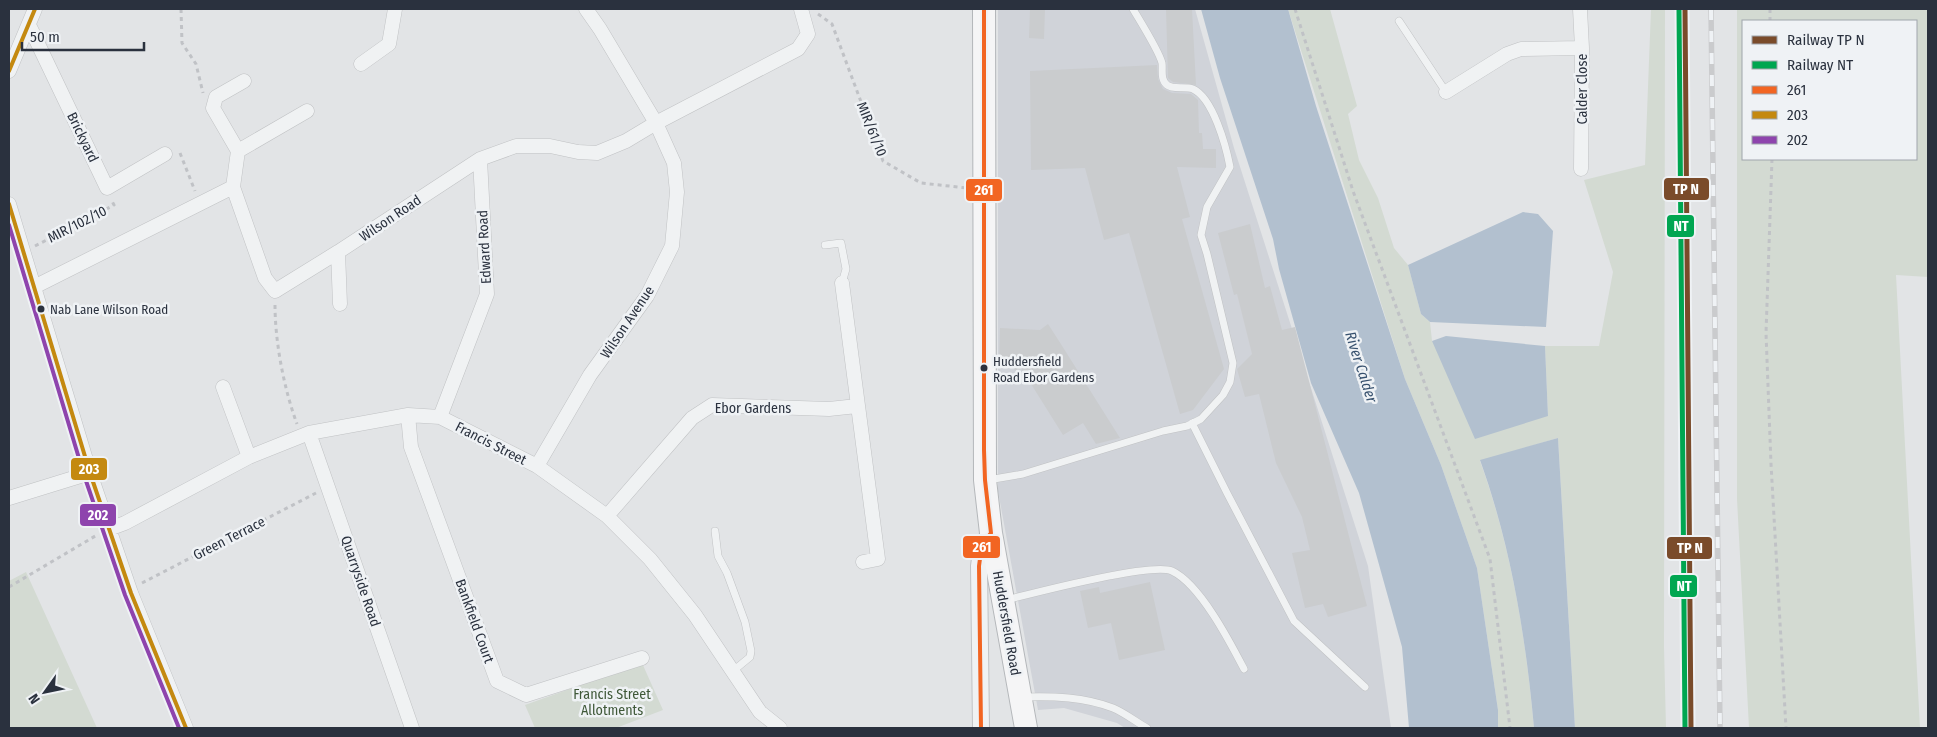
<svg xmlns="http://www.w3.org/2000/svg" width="1937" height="737" font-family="'Fira Sans Condensed',sans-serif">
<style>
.built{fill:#d0d3d9}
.green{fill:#d3dad2;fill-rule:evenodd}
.water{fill:#b2c0cf}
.building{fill:#caccce}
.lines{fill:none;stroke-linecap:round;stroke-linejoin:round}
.service-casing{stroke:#c0c2c4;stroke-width:8}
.minor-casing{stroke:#c0c2c4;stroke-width:15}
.tertiary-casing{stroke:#c0c2c4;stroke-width:18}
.trunk-casing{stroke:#b4b7ba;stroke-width:24}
.path{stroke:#c0c2c6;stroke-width:3;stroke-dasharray:4 4;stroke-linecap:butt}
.service{stroke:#f0f2f3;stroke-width:7}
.minor{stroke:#f0f2f3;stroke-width:14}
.tertiary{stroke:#f0f2f3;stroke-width:16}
.trunk{stroke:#f5f5f6;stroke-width:22}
.rail-casing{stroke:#cacbcd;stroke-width:5.5}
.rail{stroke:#eff2f5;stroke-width:4;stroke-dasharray:11;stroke-linecap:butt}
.bus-1-casing{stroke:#eff2f5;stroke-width:8}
.bus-2-casing{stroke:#eff2f5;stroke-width:8}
.bus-3-casing{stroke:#eff2f5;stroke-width:8}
.bus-1{stroke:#f26522;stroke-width:4}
.bus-2{stroke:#c48910;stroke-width:4}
.bus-3{stroke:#8e44ad;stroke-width:4}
.rail-1-casing{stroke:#eff2f5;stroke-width:9}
.rail-2-casing{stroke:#eff2f5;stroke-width:9}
.rail-1{stroke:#7a4b2a;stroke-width:5}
.rail-2{stroke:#00a651;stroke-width:5}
.bus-dot{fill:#2a313e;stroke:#eff2f5;stroke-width:2}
.labels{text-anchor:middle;stroke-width:5;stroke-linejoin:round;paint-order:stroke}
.bus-label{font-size:13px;fill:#2a313e;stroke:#eff2f5;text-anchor:start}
.street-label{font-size:14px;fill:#2a313e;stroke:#eff2f5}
.park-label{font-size:14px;fill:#3f5838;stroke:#eff2f5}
.water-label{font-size:15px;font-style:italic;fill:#37516e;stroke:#eff2f5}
.line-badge{stroke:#eff2f5;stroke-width:2}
.badge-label{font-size:14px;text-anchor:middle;font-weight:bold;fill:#fff}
</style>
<rect width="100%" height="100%" fill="#e2e4e6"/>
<path class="built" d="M998,9H1195L1234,148L1368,566L1391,728H1125L1117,723L1064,708L1038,710L998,491Z"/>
<path class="green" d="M1288,9H1330L1357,106L1348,114L1359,160L1378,198L1394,248L1408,265L1421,314L1430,322L1432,341L1548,416L1545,346H1599L1613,272L1584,180L1645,165L1651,9H1665L1664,647L1666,728H1575L1558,438L1480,461C1511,546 1526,638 1534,728H1498V710L1477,568L1441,465L1405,379Z
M1737,9H1928V277L1896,275L1920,728H1749L1737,499ZM1743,21H1916V159H1743Z
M26,572L97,728H9V581Z
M642,663L663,710L616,728H535L525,705Z"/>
<path class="water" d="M1201,9H1288L1316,106L1405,379L1441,465L1477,568L1498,710V728H1409L1402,647L1359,493L1311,383L1279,269L1273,239L1220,78Z
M1523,212L1538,214L1553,231L1546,327L1430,322L1421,314L1408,265Z
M1446,336L1545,346L1548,416L1475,439L1432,341Z
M1558,438L1575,728H1534C1526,638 1511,546 1480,460Z"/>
<path class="building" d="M1030,9H1045L1044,39L1029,38Z
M1166,9H1192L1196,85L1173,82L1168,78Z
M1157,65L1158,79L1163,89L1172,93L1191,94L1198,100L1199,133H1202L1203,149H1216V168L1177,167L1190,217L1182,219L1224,369L1193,410L1180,414L1129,233L1104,240L1085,168L1031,170L1030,71Z
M1250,224L1265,288L1270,286L1282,330L1295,327L1367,606L1328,617L1323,604L1305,608L1292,553L1310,550L1302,517L1276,463L1259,394L1245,397L1237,369L1252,354L1237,294L1234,295L1218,233Z
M1048,324L1059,341L1120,438L1096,444L1083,423L1063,435L1021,368L1016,372L1009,362H999L1000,328L1040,330Z
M1150,582L1165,650L1119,660L1111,623L1088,628L1080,591L1099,587L1100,593Z"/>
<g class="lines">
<g class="service-casing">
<path id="service" d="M1399,21L1446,92
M825,245L841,243L846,269L842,283
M1192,423L1227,493L1294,621L1365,687
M988,480L1023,474L1163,431L1187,426L1201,419L1223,395L1230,382L1233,363L1207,254L1201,235L1207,207L1230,167C1226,146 1213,98 1193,89C1185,86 1173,90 1167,85C1160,79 1163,70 1162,63C1159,51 1140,21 1133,9
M715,531L718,556L727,573L745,622L751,651L750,657L733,671
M1006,600C1034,593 1152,562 1172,571C1200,584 1230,642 1244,669
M1023,697C1054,696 1084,697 1113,708C1125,713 1136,722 1147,728"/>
</g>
<g class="minor-casing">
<path id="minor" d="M1580,9L1582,48L1581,169
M29,25L107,188L165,154
M361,64L389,44L395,9
M9,71L35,9
M1446,92L1507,54L1521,49L1582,48
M238,151L213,108L216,97L244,81
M233,187L238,151L307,111
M9,204L90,473L131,593L186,728
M338,252L340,304
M842,283L878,559L863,562
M34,287L233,187L265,278L275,291L338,252L480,159L516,146H550L578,152L597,153L626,141L656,123L798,49L808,34L801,9
M223,387L249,457
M408,415L411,447L497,681L526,695L642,658
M440,417L487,294L480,159
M309,433L412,728
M537,466L590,375L647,296L672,246L677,192L674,163L656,123L600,29L586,9
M9,498L90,473
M607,516L692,418L712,405L829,409L857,406
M109,529L125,523L249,457L309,433L408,415L440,417L537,466L607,516L650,559L695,615L760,712L780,728"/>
</g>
<g class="tertiary-casing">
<path id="tertiary" d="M981,728L979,566L982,544L991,533"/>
</g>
<g class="trunk-casing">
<path id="trunk" d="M984,9L985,480L991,533L1026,728"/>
</g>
<path class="path" d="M181,9L182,43L196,64L203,93
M1295,9L1353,191L1490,559L1510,728
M1770,9V21
M818,14L832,24L883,161L921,183L967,188
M180,153L195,191
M1772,159L1766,333L1771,464L1786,728
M35,246L114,205L112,201
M275,305C275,342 284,389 297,424
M142,583L316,493
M9,587L97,535"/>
<use href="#service" class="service"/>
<use href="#minor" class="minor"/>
<use href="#tertiary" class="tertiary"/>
<use href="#trunk" class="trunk"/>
<g class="rail-casing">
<path id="rail" d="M1711,9L1720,728"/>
</g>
<use href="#rail" class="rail"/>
<g class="bus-1-casing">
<path id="bus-1" d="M981,728L979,566L982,544L991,533L985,480L984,450V9"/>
</g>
<g class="bus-2-casing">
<path id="bus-2" d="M9,71L35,9
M9,204L90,473L131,593L186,728"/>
</g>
<g class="bus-3-casing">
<path id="bus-3" d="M9,225L84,475L125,595L179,728"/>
</g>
<use href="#bus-1" class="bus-1"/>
<use href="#bus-2" class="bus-2"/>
<use href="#bus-3" class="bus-3"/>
<g class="rail-1-casing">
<path id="rail-1" d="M1685,9L1691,728"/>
</g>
<g class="rail-2-casing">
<path id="rail-2" d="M1679,9L1685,728"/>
</g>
<use href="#rail-1" class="rail-1"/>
<use href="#rail-2" class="rail-2"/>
</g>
<g class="bus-dot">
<circle cx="41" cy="309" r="4.5"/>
<circle cx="984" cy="368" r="4.5"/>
</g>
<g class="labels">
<g class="bus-label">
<text x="50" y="314">Nab Lane Wilson Road</text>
<text x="993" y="366">Huddersfield<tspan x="993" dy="16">Road Ebor Gardens</tspan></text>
</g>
<g class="street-label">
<text transform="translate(1582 89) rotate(-90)" y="5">Calder Close</text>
<text transform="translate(872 129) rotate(68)" y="5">MIR/61/10</text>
<text transform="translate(83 137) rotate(64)" y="5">Brickyard</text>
<text transform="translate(390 218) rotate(-34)" y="5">Wilson Road</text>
<text transform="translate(77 224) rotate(-27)" y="5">MIR/102/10</text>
<text transform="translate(484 247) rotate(-93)" y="5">Edward Road</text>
<text transform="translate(627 322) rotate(-56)" y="5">Wilson Avenue</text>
<text x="753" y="413">Ebor Gardens</text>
<text transform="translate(491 443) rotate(27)" y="5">Francis Street</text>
<text transform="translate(229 538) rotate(-27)" y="5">Green Terrace</text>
<text transform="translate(361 581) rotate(71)" y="5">Quarryside Road</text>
<text transform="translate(475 621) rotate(70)" y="5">Bankfield Court</text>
<text transform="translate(1007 623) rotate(80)" y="5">Huddersfield Road</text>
</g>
<g class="park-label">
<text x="612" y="699">Francis Street<tspan x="612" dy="16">Allotments</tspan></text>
</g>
<g class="water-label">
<text transform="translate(1361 367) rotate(72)" y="5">River Calder</text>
</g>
</g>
<g class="line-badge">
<rect x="1663" y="177" width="47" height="24" rx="5" fill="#7a4b2a"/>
<rect x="965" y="178" width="38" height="24" rx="5" fill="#f26522"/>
<rect x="1666" y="214" width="29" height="24" rx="5" fill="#00a651"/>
<rect x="70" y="457" width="38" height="24" rx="5" fill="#c48910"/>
<rect x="79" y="503" width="38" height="24" rx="5" fill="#8e44ad"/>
<rect x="962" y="535" width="39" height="24" rx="5" fill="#f26522"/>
<rect x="1666" y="536" width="47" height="24" rx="5" fill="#7a4b2a"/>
<rect x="1669" y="574" width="29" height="24" rx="5" fill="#00a651"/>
</g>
<g class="badge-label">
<text x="1686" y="194">TP N</text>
<text x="984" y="195">261</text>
<text x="1681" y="231">NT</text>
<text x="89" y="474">203</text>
<text x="98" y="520">202</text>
<text x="982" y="552">261</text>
<text x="1690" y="553">TP N</text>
<text x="1684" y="591">NT</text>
</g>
<rect width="1937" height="737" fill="none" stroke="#2a313e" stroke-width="20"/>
<rect x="1742" y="20" width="175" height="140" fill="#eff2f5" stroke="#a0a5ac"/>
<rect x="1752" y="36" width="25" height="8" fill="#7a4b2a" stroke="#a0a5ac"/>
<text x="1787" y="45" font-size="15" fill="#2a313e">Railway TP N</text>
<rect x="1752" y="61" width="25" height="8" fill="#00a651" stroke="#a0a5ac"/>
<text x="1787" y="70" font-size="15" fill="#2a313e">Railway NT</text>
<rect x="1752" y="86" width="25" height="8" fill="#f26522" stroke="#a0a5ac"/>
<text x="1787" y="95" font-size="15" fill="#2a313e">261</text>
<rect x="1752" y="111" width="25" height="8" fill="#c48910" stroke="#a0a5ac"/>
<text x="1787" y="120" font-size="15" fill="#2a313e">203</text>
<rect x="1752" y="136" width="25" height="8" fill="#8e44ad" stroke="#a0a5ac"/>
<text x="1787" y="145" font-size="15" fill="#2a313e">202</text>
<g transform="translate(45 692) rotate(237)" stroke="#eff2f5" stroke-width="4" paint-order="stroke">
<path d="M0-4L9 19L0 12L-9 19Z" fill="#2a313e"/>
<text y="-8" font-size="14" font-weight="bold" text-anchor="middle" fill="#2a313e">N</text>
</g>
<path d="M22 42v8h122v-8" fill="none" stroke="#2a313e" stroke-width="2.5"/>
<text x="30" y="42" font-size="15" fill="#2a313e" stroke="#eff2f5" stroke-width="4" paint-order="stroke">50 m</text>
</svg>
